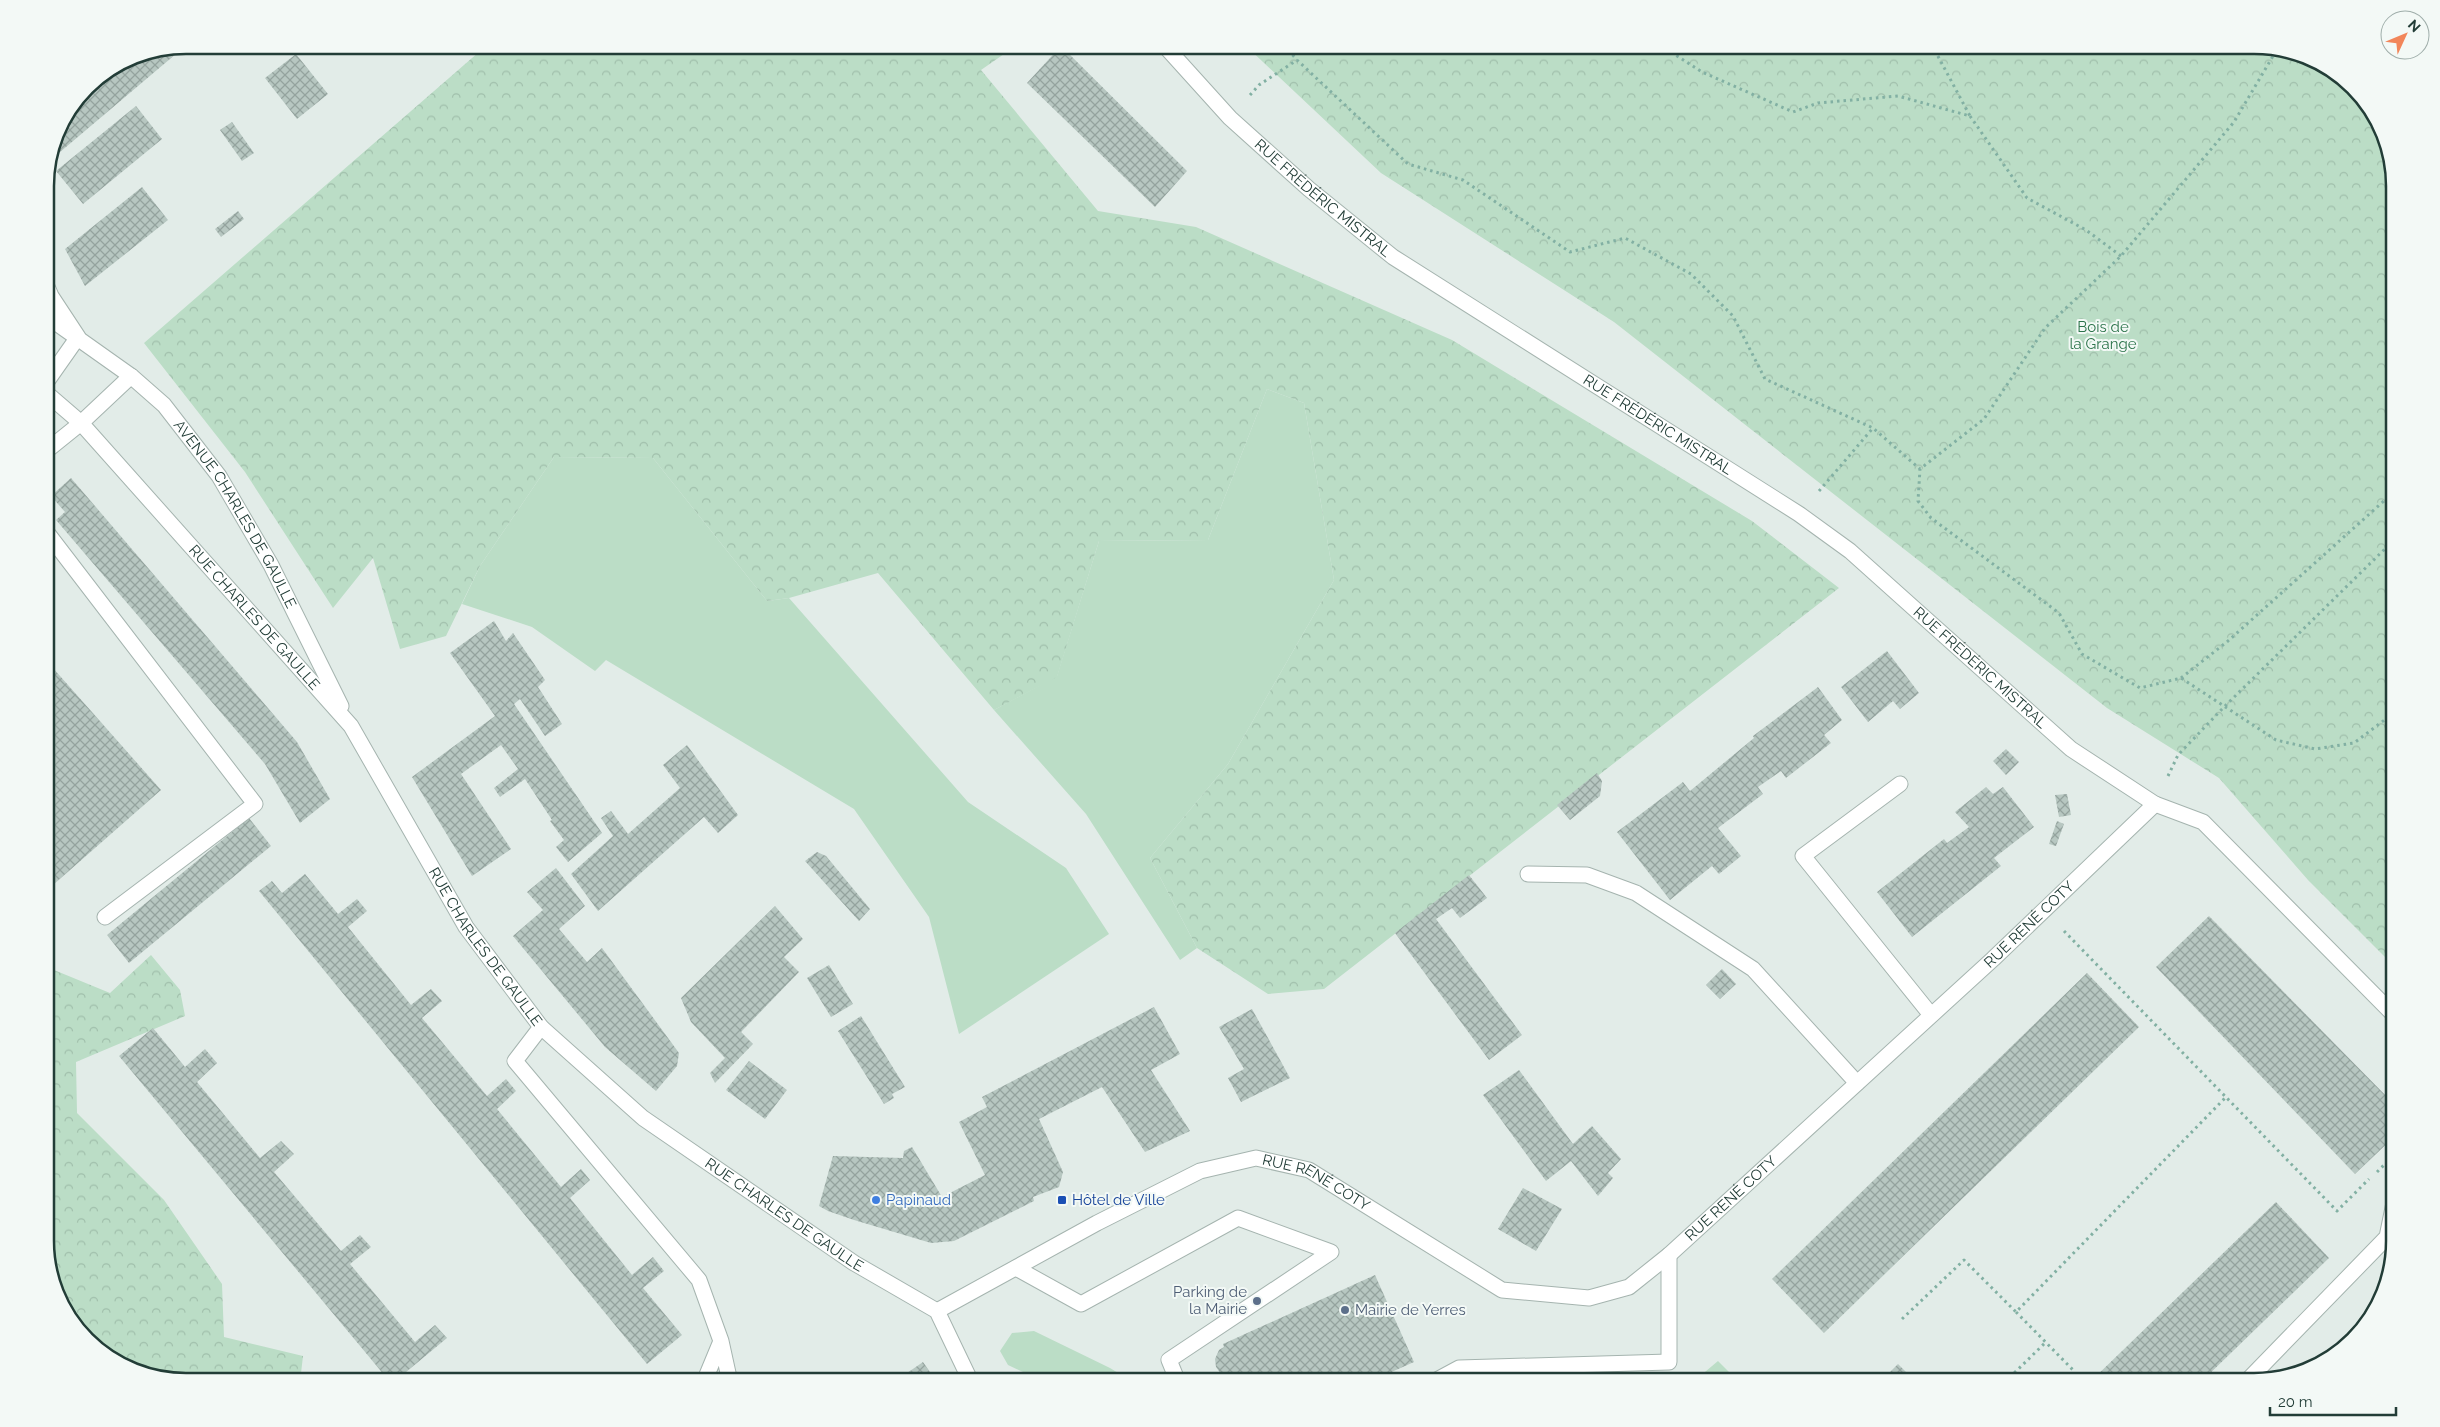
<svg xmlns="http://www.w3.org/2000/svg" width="2440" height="1427" font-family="Raleway,sans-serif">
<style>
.green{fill:#bbddc6}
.forest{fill:url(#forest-crowns)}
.building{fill:url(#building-cross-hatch)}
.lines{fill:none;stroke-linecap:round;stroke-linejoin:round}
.service-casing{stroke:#a5b4af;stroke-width:17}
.minor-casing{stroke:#a5b4af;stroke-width:17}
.tertiary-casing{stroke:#a5b4af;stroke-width:17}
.path{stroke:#82b0a3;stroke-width:3;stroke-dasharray:2.5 4;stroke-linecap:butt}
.service{stroke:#fff;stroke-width:15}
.minor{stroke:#fff;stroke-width:15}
.tertiary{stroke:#fff;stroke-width:15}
.shop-dot{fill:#3f7fe0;stroke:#f3f9f6;stroke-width:2}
.transit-dot{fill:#1a4fb4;stroke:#f3f9f6;stroke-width:2}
.service-dot{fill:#5c6f8a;stroke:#f3f9f6;stroke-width:2}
.labels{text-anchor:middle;stroke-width:4;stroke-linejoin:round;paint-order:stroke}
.street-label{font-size:15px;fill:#223d37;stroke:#f3f9f6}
.park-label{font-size:15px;fill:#2c744b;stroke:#f3f9f6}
.shop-label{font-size:15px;fill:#366cbe;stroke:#f3f9f6;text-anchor:start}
.transit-label{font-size:15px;fill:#164399;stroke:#f3f9f6;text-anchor:start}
.service-label{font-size:15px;fill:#4e5e75;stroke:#f3f9f6;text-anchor:end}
.rim{fill:none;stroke:#223d37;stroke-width:2.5}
</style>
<defs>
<pattern id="forest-crowns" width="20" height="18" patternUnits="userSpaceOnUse" patternTransform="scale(1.25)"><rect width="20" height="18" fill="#bbddc6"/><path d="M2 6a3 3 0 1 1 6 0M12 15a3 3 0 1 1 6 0" fill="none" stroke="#a0bfab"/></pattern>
<pattern id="building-cross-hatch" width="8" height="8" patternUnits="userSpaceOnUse" patternTransform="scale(1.25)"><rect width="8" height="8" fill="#b7c7c1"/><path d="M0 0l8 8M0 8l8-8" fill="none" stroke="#94a39e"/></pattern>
</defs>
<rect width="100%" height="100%" fill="#e2ece8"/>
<path class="green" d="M1267,389L1304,403L1334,580L1228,764L1150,858L1197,948L1180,960L1086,814L994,710L1057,676L1099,541L1208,540Z
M554,457L653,458L767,601L789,598L968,802L1066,868L1109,934L959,1034L929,917L854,809L606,660L595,671L532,627L462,604L480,566Z
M1034,1331L1110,1368L1133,1382H1038L1036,1378L1008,1365L1000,1351L1012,1333Z
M1718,1361L1739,1382H1693Z"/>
<path class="forest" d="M487,45H1017L981,70L1098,211L1196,227L1452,340L1752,521L1839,588L1324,989L1268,994L1197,948L1150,858L1228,764L1334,580L1304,403L1267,389L1208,540L1099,541L1057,677L994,710L878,573L789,598L767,601L653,458L554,457L480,566L446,636L400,649L373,558L333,608L245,472L144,343Z
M1245,45H2254L2325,64L2376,115L2395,177V967L2308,880L2219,778L2107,708L1614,322L1381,173Z
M151,955L180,990L185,1016L76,1062L77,1113L164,1200L222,1284L224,1337L303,1356L300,1382H186L115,1363L64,1312L45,1250V979L54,970L110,993Z"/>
<path class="building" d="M1061,46L1187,171L1155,207L1027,83Z
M172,48L177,53L53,158L50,155L56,132L86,86L132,56Z
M296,54L328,94L297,119L265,78Z
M136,106L162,139L83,204L56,171Z
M232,122L254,153L242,161L220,130Z
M142,187L168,220L85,286L65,249Z
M238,211L244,219L221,237L215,229Z
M71,478L297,742L330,799L300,823L265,764L56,520L65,512L51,496Z
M494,621L506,641L513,633L545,680L538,687L562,724L545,736L520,699L514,704L602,833L568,862L556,847L564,840L550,821L552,820L525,779L500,797L494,788L518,769L501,745L461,774L511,849L472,876L412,777L495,716L450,653Z
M1887,651L1919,693L1900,709L1893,701L1868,722L1841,687Z
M45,659L161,790L45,892Z
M1818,687L1842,720L1824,735L1831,743L1786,778L1781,771L1758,787L1763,794L1718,828L1741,856L1719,874L1712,866L1670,900L1617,832L1683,782L1690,791L1754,738L1753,736Z
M687,745L738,815L718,833L704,817L598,911L571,874L613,836L601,818L611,811L628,834L680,788L663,765Z
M2006,749L2019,762L2006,775L1993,761Z
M1597,773L1602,781L1600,796L1570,820L1557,805Z
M1986,787L1993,794L2003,787L2034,827L1994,858L2001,866L1912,937L1877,892L1944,839L1947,843L1969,827L1955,812Z
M2067,794L2071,815L2059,817L2055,795Z
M249,818L271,846L129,963L107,935Z
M2057,821L2064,824L2056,846L2049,844Z
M817,852L826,856L870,909L859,921L805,861Z
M556,868L585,906L559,929L587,962L602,948L679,1053L677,1066L656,1091L605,1047L513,936L543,910L527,892Z
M305,874L338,914L357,899L367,911L348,927L411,1005L431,989L442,1001L422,1018L487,1096L506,1079L516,1091L497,1109L561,1187L581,1169L590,1180L570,1198L632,1275L653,1257L664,1271L643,1288L682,1335L647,1364L259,891L272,881L282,893Z
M1469,875L1487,898L1460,918L1452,908L1436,919L1522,1035L1489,1060L1395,933Z
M775,906L803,939L784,957L799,972L741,1032L753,1044L715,1083L710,1073L725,1058L691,1022L681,998Z
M2209,916L2395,1105V1136L2355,1174L2156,967Z
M829,965L853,1004L831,1017L807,978Z
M1722,969L1736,984L1720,999L1706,985Z
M2087,973L2139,1027L1824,1333L1772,1279Z
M1154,1007L1180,1054L1151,1070L1190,1131L1145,1152L1102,1087L1039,1119L1063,1172L1059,1187L1033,1197L1034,1201L954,1241L931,1243L854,1220L828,1211L819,1206L833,1156L903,1158L904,1151L912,1147L942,1197L985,1175L959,1122L987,1107L982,1097Z
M1252,1009L1290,1078L1241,1102L1228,1078L1244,1069L1219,1027Z
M861,1016L905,1087L892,1094L894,1098L884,1104L838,1031Z
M153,1028L185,1067L205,1049L217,1063L197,1082L260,1158L281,1141L294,1154L274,1172L341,1251L360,1235L371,1247L350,1264L415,1342L435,1325L447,1338L394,1382H390L119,1056Z
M749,1061L787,1090L765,1119L726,1090Z
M1519,1070L1573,1144L1592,1126L1621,1159L1608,1173L1613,1178L1598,1196L1571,1161L1546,1181L1483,1095Z
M1523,1188L1562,1209L1536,1251L1498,1229Z
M2276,1202L2329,1258L2201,1382H2090Z
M1375,1275L1414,1362L1369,1382H1235L1233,1378L1221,1374L1216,1367L1215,1359L1219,1350L1224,1347L1223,1344Z
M923,1362L937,1382H894Z
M1898,1364L1916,1382H1880Z"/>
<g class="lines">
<g class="service-casing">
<path id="service" d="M1900,784L1803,856L1931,1015
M1528,874L1587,875L1636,893L1753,969L1857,1083
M541,1027L515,1061L699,1280L721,1341L730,1382
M1016,1268L1081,1304L1238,1218L1331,1252L1169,1360L1178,1382
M704,1382L721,1341
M1433,1382L1459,1368L1669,1362V1255
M2246,1382L2387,1237L2395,1198"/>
</g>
<g class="minor-casing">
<path id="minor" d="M45,282L51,296L78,337L45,384
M45,452L81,423
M45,530L255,804L105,917"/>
</g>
<g class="tertiary-casing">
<g id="tertiary">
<path id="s1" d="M1164,45L1230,118L1309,189L1393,257L1799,514L1850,551L2071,749L2155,804L2203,822L2395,1016"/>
<path id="s2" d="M45,315L131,376L164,405L219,476L271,565L341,706"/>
<path id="s3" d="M45,392L81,423L351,726L466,927L541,1027L643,1118L854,1263L937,1311L971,1382"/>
<path d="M81,423L131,376"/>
<path id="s4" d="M937,1311L1097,1223L1200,1171L1256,1158L1309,1170L1502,1290L1589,1298L1629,1287L1669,1255L1993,959L2155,804"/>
</g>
</g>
<path class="path" d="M1284,45L1297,60L1408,164L1463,180L1570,252L1625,238L1691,274L1733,316L1765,379L1873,428L1920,469
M1524,45L1532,50L1548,45
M1660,45L1702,72L1793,112L1818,103L1898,96L1970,116L1932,45
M2276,51L2234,122L2121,256L2045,328L1984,419L1920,469L1918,501L1931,518L2059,613L2082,654L2140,688L2181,678L2276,740L2315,749L2354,743L2395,712
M1250,95L1259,85L1297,60
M1970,116L2027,198L2086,230L2121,256
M1819,491L1873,428
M2181,678L2228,641L2395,491
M2168,776L2178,755L2225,706L2395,539
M2064,931L2337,1211L2369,1179
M2377,1172L2395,1154
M2016,1312L2075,1372
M1902,1319L1964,1260L2016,1312L2226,1097
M2005,1382L2046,1342"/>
<use href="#service" class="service"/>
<use href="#minor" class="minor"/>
<use href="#tertiary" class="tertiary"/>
</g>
<circle class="shop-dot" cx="876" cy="1200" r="5"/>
<rect class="transit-dot" x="1057" y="1195" width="10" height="10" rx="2.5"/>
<g class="service-dot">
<circle cx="1257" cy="1301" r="5"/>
<circle cx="1345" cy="1310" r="5"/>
</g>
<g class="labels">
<g class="street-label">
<text dy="5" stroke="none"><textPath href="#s1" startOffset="221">RUE FRÉDÉRIC MISTRAL</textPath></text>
<text dy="5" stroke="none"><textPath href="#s1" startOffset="626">RUE FRÉDÉRIC MISTRAL</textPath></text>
<text dy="5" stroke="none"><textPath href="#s2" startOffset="280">AVENUE CHARLES DE GAULLE</textPath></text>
<text dy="5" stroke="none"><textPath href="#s3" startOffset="308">RUE CHARLES DE GAULLE</textPath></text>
<text dy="5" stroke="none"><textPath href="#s1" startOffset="1031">RUE FRÉDÉRIC MISTRAL</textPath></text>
<text dy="5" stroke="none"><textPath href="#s4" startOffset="1306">RUE RENÉ COTY</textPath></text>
<text dy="5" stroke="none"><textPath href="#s3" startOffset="712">RUE CHARLES DE GAULLE</textPath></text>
<text dy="5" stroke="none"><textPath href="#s4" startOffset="421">RUE RENÉ COTY</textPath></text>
<text dy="5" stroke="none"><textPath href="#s4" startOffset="901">RUE RENÉ COTY</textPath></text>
<text dy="5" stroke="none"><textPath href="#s3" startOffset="1118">RUE CHARLES DE GAULLE</textPath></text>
</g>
<g class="park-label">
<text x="2103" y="332">Bois de<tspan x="2103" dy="17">la Grange</tspan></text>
</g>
<g class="shop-label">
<text x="886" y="1205">Papinaud</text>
</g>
<g class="transit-label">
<text x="1072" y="1205">Hôtel de Ville</text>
</g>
<g class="service-label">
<text x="1247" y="1297">Parking de<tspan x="1247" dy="17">la Mairie</tspan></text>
<text x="1355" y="1315" text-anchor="start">Mairie de Yerres</text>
</g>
</g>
<path d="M0 0H2440V1427H0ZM186 54H2254A132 132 0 0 1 2386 186V1241A132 132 0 0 1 2254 1373H186A132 132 0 0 1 54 1241V186A132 132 0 0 1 186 54Z" fill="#f3f9f6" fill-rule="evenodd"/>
<path class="rim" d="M186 54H2254A132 132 0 0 1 2386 186V1241A132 132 0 0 1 2254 1373H186A132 132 0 0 1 54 1241V186A132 132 0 0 1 186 54Z"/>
<g transform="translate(2405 35) rotate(46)"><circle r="24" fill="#f3f9f6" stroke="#9faeaa"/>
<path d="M0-4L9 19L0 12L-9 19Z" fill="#f2865a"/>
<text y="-8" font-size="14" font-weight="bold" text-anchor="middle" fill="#223d37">N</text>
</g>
<path d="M2270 1407v8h126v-8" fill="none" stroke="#223d37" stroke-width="2.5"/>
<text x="2278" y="1407" font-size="15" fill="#223d37" stroke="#f3f9f6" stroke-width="4" paint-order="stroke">20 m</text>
</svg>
